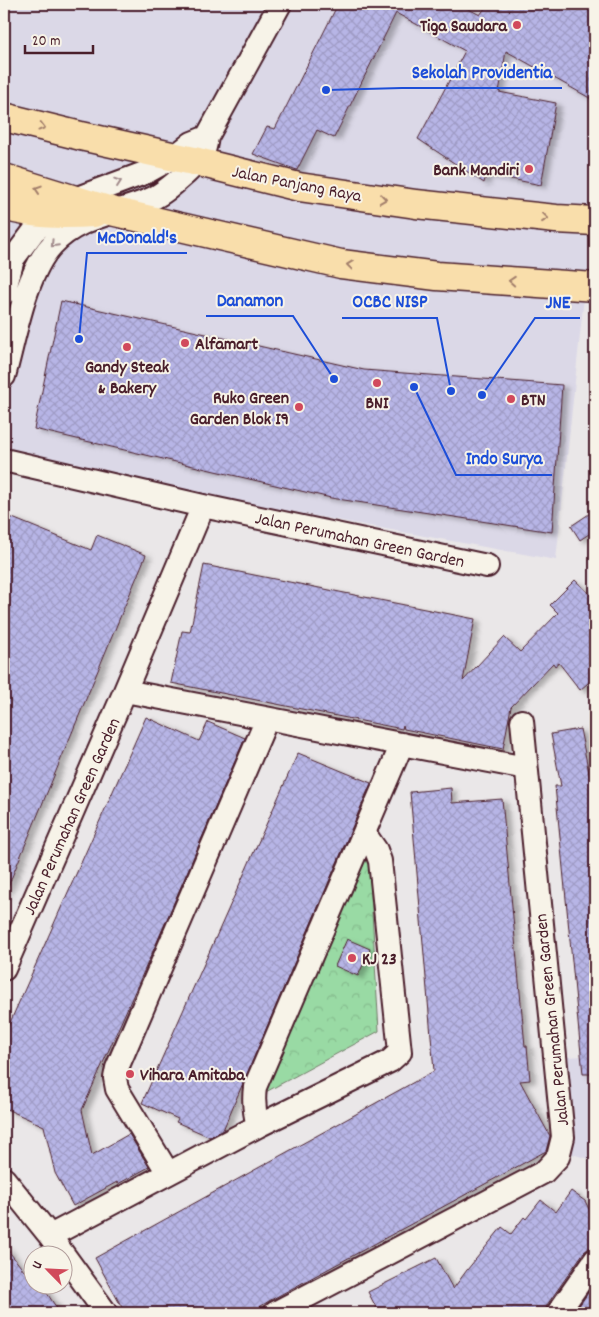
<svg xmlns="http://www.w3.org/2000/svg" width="599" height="1317" font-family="Dekko,sans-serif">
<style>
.built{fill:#dbd8e7}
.park{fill:url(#park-crowns);stroke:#727c68}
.building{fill:url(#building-cross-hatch);stroke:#4a1f2b;filter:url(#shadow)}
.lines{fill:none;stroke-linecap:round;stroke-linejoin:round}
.minor-casing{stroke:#4a1f2b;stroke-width:26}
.major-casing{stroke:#4a1f2b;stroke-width:31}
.minor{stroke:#f7f3e8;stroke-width:22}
.major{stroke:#f9deab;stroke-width:28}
.oneway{stroke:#a27e6b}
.oneway2{stroke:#a0898a}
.poi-dot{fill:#d1495b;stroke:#f7f3e8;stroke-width:2}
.labels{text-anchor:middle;stroke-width:4;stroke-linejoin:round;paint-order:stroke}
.poi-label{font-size:18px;font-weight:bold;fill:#4a1f2b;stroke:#f7f3e8;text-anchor:start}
.street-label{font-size:18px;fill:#4a1f2b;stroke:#f7f3e8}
.leader{fill:none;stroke:#1d4ed8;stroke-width:2}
.callout-dot{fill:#1d4ed8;stroke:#f7f3e8;stroke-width:2}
.callout-label{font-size:19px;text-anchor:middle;font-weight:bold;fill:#1d4ed8;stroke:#f7f3e8;stroke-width:4;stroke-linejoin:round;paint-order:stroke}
</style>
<defs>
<pattern id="park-crowns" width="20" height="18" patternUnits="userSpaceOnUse" patternTransform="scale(1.25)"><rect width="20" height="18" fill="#99daa4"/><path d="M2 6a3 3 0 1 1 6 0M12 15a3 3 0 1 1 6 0" fill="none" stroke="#85bb8d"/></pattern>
<pattern id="building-cross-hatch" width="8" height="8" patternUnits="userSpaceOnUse" patternTransform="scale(1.25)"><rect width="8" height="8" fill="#b7b5e6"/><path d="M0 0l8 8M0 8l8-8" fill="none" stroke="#9f9bc5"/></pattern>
<filter id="shadow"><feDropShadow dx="5.5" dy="3" stdDeviation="2.5" flood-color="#0004"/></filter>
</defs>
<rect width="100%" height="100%" fill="#eae7e8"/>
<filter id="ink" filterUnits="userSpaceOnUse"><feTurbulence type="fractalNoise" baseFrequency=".02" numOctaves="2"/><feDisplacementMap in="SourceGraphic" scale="10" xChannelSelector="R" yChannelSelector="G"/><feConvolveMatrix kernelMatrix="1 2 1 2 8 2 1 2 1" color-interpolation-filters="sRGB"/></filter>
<g filter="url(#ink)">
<path class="built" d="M4,4H595V297H584L556,560L4,459Z
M595,1055V1161L566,1152L556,1058Z"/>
<path class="park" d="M368,844L379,1031L262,1094Z"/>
<path class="building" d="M338,4H459L480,15L488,4H595V101L506,51L499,92L556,103L541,185L486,174L484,183L418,139L465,51L396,13L334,138L317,130L297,170L253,154L267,127L275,129Z
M61,301L364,370L562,385L552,532L331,498L34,429Z
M595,510V530L580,540L571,526Z
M10,517L91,550L97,535L146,555L4,896V532Z
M204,565L475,619L463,681L504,637L520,652L558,613L550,605L575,580L595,599V677L580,690L559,663L555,666L553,663L511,707L503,749L404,729L403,725L402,729L171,683L182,631L190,632Z
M146,717L199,741L208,722L245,738L157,942L82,1110L92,1155L129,1134L149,1167L118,1184L117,1182L73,1206L55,1173L44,1126L4,1108V1036Z
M580,729L591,783L595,782V1074H583L555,786H561L551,734Z
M298,753L371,783L223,1130L210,1137L176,1122L178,1119L142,1103Z
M451,788L452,803L502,799L525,1046H527L530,1080L520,1081L550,1136L546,1151L269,1301L250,1313H125L95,1258L434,1071L410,792Z
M347,939L370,949L358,976L335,966Z
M571,1191L585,1201L595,1221V1247L589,1248L584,1252L547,1305L545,1313H379L368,1292L436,1258L453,1289L467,1270L502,1227L511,1234L524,1217L526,1219L541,1200L556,1212Z
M4,1245L24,1271L28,1268L32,1273V1284H41L60,1313H4Z
M595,1283V1313H574Z"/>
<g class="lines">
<g class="minor-casing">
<path id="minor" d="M4,293L13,259L34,231L72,200L147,172L174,157L192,143L207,137
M4,376C15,337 25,274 52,245C78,216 117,214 151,199C163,194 175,183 185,174C200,160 204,158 207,137L280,4
M4,460L203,506L487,566
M125,691L526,768
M4,969L125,691L203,506
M258,1126C254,1112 253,1102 255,1087L402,744
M168,1173L117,1089L115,1078L117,1068L267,719
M4,1179L50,1236L106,1313
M50,1236L258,1126L390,1061L400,1052L380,861L376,850L365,834
M275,1313L544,1172L558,1157L563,1137L522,721
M558,1313L595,1260"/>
</g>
<g class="major-casing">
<path id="major" d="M4,117L81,136L198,162L299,187L416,204L556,219L595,221
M4,178L111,211L341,264L437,276L595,287
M4,206C34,215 63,215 94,213"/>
</g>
<use href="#minor" class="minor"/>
<use href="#major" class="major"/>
</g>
<defs><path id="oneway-chevron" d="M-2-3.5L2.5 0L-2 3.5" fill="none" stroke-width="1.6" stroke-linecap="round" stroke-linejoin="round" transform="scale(1.25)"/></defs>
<g class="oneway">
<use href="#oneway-chevron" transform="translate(42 127) rotate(15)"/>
<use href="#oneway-chevron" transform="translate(38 189) rotate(-162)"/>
<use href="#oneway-chevron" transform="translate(383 199) rotate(8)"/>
<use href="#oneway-chevron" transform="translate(545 218) rotate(6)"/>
<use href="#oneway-chevron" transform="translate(350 265) rotate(-173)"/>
<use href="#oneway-chevron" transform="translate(512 281) rotate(-176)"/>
</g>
<g class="oneway2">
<use href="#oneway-chevron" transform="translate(118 182) rotate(-19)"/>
<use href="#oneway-chevron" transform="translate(54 244) rotate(134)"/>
</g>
</g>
<g class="poi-dot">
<circle cx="517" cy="25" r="5"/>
<circle cx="529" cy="169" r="5"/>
<circle cx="185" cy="343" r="5"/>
<circle cx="127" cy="347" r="5"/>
<circle cx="377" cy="383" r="5"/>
<circle cx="511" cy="399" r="5"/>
<circle cx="299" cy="407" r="5"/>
<circle cx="352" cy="958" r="5"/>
<circle cx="130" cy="1074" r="5"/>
</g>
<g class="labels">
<g class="poi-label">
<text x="507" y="31" text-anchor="end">Tiga Saudara</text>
<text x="519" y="175" text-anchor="end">Bank Mandiri</text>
<text x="195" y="349">Alfamart</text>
<text x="127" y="372" text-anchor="middle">Gandy Steak<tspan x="127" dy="21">&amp; Bakery</tspan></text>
<text x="289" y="403" text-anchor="end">Ruko Green<tspan x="289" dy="21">Garden Blok I9</tspan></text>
<text x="521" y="405">BTN</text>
<text x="377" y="408" text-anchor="middle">BNI</text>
<text x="362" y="964">KJ 23</text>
<text x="140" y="1080">Vihara Amitaba</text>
</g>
<g class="street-label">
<text transform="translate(297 183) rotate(11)" y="6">Jalan Panjang Raya</text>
<text transform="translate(360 539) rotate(12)" y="6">Jalan Perumahan Green Garden</text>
<text transform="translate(71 816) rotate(-66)" y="6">Jalan Perumahan Green Garden</text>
<text transform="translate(551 1020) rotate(-96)" y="6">Jalan Perumahan Green Garden</text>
</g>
</g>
<path class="leader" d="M326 90L402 88H562M79 339L87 253H187M334 379L293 316H206M451 391L437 318H342M482 395L535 318H580M414 387L456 475H552"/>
<g class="callout-dot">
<circle cx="326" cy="90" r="5"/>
<circle cx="79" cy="339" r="5"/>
<circle cx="334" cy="379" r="5"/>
<circle cx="451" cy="391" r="5"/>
<circle cx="482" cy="395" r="5"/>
<circle cx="414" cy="387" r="5"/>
</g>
<g class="callout-label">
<text x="482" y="78">Sekolah Providentia</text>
<text x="137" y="243">McDonald's</text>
<text x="250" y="306">Danamon</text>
<text x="390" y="307">OCBC NISP</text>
<text x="558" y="308">JNE</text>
<text x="504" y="464">Indo Surya</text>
</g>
<rect width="599" height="1317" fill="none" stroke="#f7f3e8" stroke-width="20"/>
<rect x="10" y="10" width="579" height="1297" fill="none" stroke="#4a1f2b" stroke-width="2" filter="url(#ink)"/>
<g transform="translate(48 1270) rotate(294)"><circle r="24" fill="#f7f3e8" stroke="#b29e9c"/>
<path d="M0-4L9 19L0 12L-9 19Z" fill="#d1495b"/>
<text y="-8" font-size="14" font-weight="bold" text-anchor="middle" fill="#4a1f2b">U</text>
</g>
<path d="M25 45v8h68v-8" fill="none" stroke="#4a1f2b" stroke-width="2.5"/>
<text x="32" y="45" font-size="15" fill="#4a1f2b" stroke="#f7f3e8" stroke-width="4" paint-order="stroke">20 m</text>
</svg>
